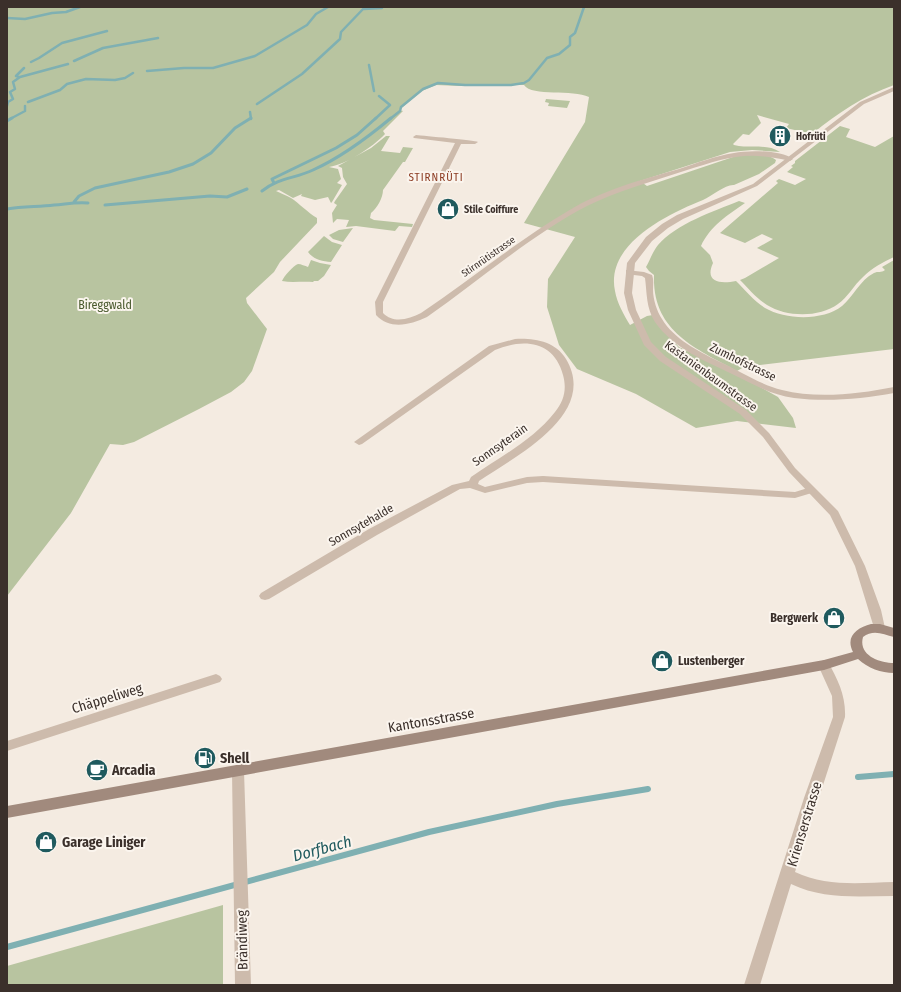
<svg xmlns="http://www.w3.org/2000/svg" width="901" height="992" font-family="'Fira Sans Condensed',sans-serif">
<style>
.green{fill:#b8c4a0}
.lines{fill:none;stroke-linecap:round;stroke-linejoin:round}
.stream-far2{stroke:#7fb0b2;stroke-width:2.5}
.stream-far1{stroke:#7fb0b2;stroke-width:3}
.stream{stroke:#7fb0b2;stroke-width:6}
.minor{fill:#cdbbac;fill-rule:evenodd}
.tertiary{fill:#cdbbac;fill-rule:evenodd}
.secondary{fill:#a18a7d;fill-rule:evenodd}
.labels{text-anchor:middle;stroke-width:4;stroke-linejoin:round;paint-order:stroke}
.far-poi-label{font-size:10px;font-weight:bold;fill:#3b302b;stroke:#fbf5ee;text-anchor:start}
.far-street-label{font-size:10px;fill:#3b302b;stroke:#fbf5ee}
.far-neighbourhood-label{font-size:11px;letter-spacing:1px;fill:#8c3b22;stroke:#fbf5ee}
.park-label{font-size:12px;fill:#4a5a2e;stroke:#fbf5ee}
.street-label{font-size:12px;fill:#3b302b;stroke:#fbf5ee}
.poi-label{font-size:12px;font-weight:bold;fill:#3b302b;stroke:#fbf5ee;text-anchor:end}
.near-street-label{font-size:14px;fill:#3b302b;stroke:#fbf5ee}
.near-poi-label{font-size:14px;font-weight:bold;fill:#3b302b;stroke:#fbf5ee;text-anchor:start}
.near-water-label{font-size:16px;font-style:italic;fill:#1f5a5e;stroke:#fbf5ee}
</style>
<rect width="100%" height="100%" fill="#f4ebe1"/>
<path class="green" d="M7,7H894V85C863,96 838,113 812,134L786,128L789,124L757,115L761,123L749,135L743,134L733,144L734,145C750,149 767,143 780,152L752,150L730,152L640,181L647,186L736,156C748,155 766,152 776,160L775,163L759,174L734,185C726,184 712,196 703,200C668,214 605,244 615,291C617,303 624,315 630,325L647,316L653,315L658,325L679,347L746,379L778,397L793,418L796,428L737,421L696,428L636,394L577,369L559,345L547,307L548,279L575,237L524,223L585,122L589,97C573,89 532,97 524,85L481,84L460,86L436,85L422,91L399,110L403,111L383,131L385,134C373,147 347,164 329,167L338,169L341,179L337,183L342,185L332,202L331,203L328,197L315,200L301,196L302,194L293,198L279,190L276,191C280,193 286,195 291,198C300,204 307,212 317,218V223L280,262L274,272L246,298L247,303L267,329L252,371L244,382L231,392L199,409L134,442L123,445L110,444L71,513L7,596Z
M546,99L570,101L567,108L548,106L549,103L545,102Z
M840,126L850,129L846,137L875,147L894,136V257C883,262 872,268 863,277C854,285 848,297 838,304C819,318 786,317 767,305C757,299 748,288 740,280L745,278L779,258L757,248L773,239L762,234L745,243L720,233L778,183L776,181L779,179L795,185L806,179L787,172L793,167L791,166L795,163V161Z
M386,136H390L381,151L400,153L403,147L413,148L405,162H403L383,190C383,198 377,208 371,213L370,218L374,220L413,224L412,227L399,226L395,231L356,226L346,227L349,220L337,219L333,223L332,213L337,205L334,203L335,201L347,184L343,177L342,168L338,166L371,148Z
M739,201L745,203C728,215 710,226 701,246L710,255L713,263C704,283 721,284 736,281C745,290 754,301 765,308C786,320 823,321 842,306C853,297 860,280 874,273C878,271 881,273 885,270L882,267L894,260V349L744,367L737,371C695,348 652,331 654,275L649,271L646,267C650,260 653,251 658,245C676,224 714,211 739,201Z
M353,228L343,242L333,239L329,235L339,230Z
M324,236L332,242L342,245L331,262C322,261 314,260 308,252Z
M311,260L320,263L331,265L324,276L318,281H314L313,282C302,281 292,283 282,281C284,276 293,266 298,264C301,264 305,266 308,267Z
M223,905V985H7V966Z"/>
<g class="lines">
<path class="stream-far2" d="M364,9L382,8
M7,18L25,19L52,13L66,12L80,7
M74,61L103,48L158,38
M31,62L39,58L62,43L107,31
M369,65L374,91
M147,71L184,68H213L255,56L307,25L316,14L328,7
M20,77L68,64
M28,102L60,90L67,84L86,79L115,80L125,78L133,73
M257,104L302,74L340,39L341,32L365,7
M7,106L8,102L13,99L10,92L15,89L13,82L20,77L16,76L24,68
M250,112L251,119
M10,119L25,111V106
M375,119L390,105L379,96
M390,119L400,111L401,107L423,89L438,83L465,85H511L524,83L529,80L547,58L559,54L570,45V37L575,33L584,7"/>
<path class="stream-far1" d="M7,121L12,118
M274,183L272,179L336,148L357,135L376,118
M262,191C280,177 294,179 313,170C342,157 367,138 391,118
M74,202L79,196L95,188L169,172L193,164L211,153L235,128L251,118
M105,205L210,196L227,197L247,189
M7,209C23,206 38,207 54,205C67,204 75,202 88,203"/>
<path class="stream" d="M858,777L894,774
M7,947L429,832L557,804L648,789"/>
<path class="minor" d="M416,135C424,136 475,140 478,142L475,144H461L383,302V313C394,324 409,319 421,313C470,280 517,241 568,211C602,190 641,180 679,169C697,163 715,156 734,153C748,150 781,150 793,159L790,161C745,150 726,158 684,171C651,182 617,191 587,206C531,235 479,281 427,317C410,325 390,330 376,315L375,302L455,143L414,138L413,137Z
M626,270L644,272L652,275C654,280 653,285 653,290C653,299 657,312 662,319C674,339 698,351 718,361C738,370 761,385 782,390C817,399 858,394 894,387V393C862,399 827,402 794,398C771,395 753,384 732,374C705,361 673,348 655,322C646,308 647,293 645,278L642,276L626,274Z
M515,339C534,338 555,341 566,359C599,414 516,456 479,481L478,484L485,487L527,477L543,476L795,492L811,487L816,490L815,492L795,498L543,482L527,483L485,493L470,488L460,489L377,535L269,599L265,600L261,599L259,596L261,593L369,529L452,485L469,481L471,477C500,457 533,440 555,412C564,401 567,389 563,375C554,341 524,338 495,350L362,444L359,445L354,442L489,346Z
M824,660L828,662C838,680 846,696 845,717L795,872C826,887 860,883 894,882V896C859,896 824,900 791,884L760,985H744L804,798L833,717L832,696L818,665L820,662Z
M216,674L220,676L222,679L220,682L7,751V741Z
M238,765L243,767L244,771L251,985H235L232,771L233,767Z"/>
<path class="tertiary" d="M894,87V91L864,104L757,186L683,219L668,228L652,241L635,263L632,293L636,310L651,342L666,357L746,410L769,433L795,468L838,511L865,566L881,610L885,628L883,631L879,632L875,631L855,566L830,515L789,472L763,437L740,414L660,361L644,345L628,310L624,293L627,263L646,237L662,224L677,215L753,184L860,102Z"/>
<path class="secondary" d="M871,624H880L894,628V637C883,634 873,629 863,637C858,655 879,663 894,663V673C881,673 868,668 858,659L824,670L7,818V806L824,660L853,652C845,636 857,628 871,624Z"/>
</g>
<defs>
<g id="building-disc" transform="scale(1.15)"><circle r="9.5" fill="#1f5a5e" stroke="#fbf5ee"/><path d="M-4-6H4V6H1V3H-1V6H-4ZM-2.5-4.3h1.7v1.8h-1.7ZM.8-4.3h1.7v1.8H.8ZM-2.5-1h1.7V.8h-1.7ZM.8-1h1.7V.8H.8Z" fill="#fff"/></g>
<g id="shop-disc" transform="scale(1.15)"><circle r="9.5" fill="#1f5a5e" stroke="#fbf5ee"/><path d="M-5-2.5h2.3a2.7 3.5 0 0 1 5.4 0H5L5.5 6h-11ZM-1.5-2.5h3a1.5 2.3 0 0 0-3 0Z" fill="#fff"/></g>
<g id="fuel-disc" transform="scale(1.15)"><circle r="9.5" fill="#1f5a5e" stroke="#fbf5ee"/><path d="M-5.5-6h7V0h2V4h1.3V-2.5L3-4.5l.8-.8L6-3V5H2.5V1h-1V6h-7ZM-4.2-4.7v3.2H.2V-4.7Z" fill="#fff"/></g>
<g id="cafe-disc" transform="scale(1.15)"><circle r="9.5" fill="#1f5a5e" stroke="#fbf5ee"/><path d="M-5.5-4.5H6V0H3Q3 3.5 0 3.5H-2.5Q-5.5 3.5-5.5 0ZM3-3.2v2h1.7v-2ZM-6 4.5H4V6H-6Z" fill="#fff"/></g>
</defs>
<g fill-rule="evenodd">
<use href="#building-disc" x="780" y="136"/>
<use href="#shop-disc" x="448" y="209"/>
<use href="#shop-disc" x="834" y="618"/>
<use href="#shop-disc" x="662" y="661"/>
<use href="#fuel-disc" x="205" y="758"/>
<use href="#cafe-disc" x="97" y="770"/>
<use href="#shop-disc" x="46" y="842"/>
</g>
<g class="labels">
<g class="far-poi-label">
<text x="796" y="140">Hofrüti</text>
<text x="464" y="213">Stile Coiffure</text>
</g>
<g class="far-street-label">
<text transform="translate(488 256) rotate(-35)" y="4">Stirnrütistrasse</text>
</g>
<g class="far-neighbourhood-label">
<text x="436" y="181">STIRNRÜTI</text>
</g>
<g class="park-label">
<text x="105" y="309">Bireggwald</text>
</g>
<g class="street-label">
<text transform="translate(743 362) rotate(26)" y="4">Zumhofstrasse</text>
<text transform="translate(711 376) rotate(36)" y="4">Kastanienbaumstrasse</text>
<text transform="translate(500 445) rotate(-35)" y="4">Sonnsyterain</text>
<text transform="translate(361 525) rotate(-30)" y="4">Sonnsytehalde</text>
</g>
<g class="poi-label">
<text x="818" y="622">Bergwerk</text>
<text x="678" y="665" text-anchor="start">Lustenberger</text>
</g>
<g class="near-street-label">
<text transform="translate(107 698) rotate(-17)" y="5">Chäppeliweg</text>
<text transform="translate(431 720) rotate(-10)" y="5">Kantonsstrasse</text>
<text transform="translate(804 824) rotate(-73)" y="5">Krienserstrasse</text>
<text transform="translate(242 940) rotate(-91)" y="5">Brändiweg</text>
</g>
<g class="near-poi-label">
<text x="220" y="763">Shell</text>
<text x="112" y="775">Arcadia</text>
<text x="62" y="847">Garage Liniger</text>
</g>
<g class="near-water-label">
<text transform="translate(322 848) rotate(-15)" y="6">Dorfbach</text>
</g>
</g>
<rect width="901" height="992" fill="none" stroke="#3b302b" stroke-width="16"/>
</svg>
